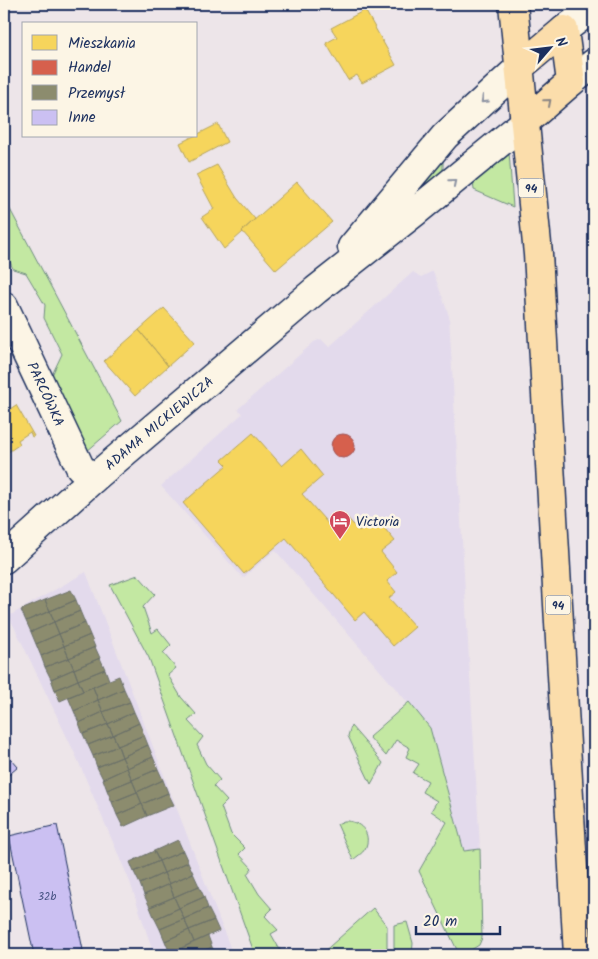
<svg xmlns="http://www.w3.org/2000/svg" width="598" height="959" font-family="Kalam,sans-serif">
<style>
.built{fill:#e3daec}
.green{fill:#c3e8a2;stroke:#6f8c80}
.homes{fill:#f6d55c;stroke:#b4a35d}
.shops{fill:#d6604d;stroke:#9e5152}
.industry{fill:#8c8c6e;stroke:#6a7069}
.building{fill:#cbc0f2;stroke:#1b2f5e}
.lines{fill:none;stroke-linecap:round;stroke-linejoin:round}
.minor-casing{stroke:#1b2f5e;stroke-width:31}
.tertiary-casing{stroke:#1b2f5e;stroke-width:31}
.secondary-casing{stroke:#1b2f5e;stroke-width:31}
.primary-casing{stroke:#1b2f5e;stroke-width:31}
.minor{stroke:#fcf5e5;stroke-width:28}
.tertiary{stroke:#fcf5e5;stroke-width:28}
.secondary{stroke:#fcf5e5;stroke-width:28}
.primary{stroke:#fbddab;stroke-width:28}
.oneway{stroke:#8c92a2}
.oneway2{stroke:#8b8684}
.labels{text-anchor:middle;stroke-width:5;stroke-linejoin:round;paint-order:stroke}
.number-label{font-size:11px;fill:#475383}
.shield{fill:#fcf5e5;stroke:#5e6a86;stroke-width:1}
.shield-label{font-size:12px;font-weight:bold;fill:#1b2f5e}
.street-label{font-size:14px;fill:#1b2f5e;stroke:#fcf5e5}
.poi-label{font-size:14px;fill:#1b2f5e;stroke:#fcf5e5;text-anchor:start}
</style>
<rect width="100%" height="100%" fill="#ede5e9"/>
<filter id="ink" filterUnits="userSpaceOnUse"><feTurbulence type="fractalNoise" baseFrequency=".02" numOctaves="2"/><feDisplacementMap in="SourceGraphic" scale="10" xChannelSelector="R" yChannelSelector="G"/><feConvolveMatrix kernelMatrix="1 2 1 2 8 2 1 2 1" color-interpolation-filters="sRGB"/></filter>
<g filter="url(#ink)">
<path class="built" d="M433,271L449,316L480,849L464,851L430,728L275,550L243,578L161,486L242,414L238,409L314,342L321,339L329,347L413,272L421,277Z
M86,572L233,955H154L130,882L76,756L9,616Z"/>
<path class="green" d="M509,151L513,207L474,190L473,181Z
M440,154L443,162V171L419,191L415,192Z
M4,198L122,421L86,452L52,375L62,354L44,318L45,305L26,273L13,269L4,248Z
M138,575L155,594L143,607L152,633L158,629L171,645L163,653L176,668L168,675L181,697L196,714L188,721L203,737L197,745L206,764L220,780L213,786L227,801L221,807L231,834L245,848L239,854L252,868L247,874L259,894L272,909L265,916L278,930L271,934L283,955H255L149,658L110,585Z
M409,702L430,728L464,851L480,849L482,938L479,945L463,955L459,954L419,871L447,822L431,811L437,801L422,792L428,781L413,773L419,764L406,757L410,748L396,740L386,756L369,737Z
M351,726L383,763L371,784L348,736Z
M344,821C359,820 373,833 365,849C363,853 356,857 353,860L337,824Z
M373,908L387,926V955H320Z
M407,922L413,943L412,955H394V925Z"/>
<path class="homes" d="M365,10L396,65L362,83L357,75L348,80L326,43L337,37L331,28Z
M218,124L227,142L189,162L180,143Z
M217,165L237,198L255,219L242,231L243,232L224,249L202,217L214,209L196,175Z
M297,182L332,222L276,270L242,231Z
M164,308L195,342L168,366L139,330Z
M139,330L168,366L135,396L104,361Z
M16,405L34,436L32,437L30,432L18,440L20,444L4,455V413Z
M253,433L282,466L301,449L323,476L302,494L331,527L345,515L359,531L375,517L395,541L381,552L397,572L387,581L396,592L389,598L415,627L393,646L364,612L355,620L286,538L244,574L183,503L227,465L222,460Z"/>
<path class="shops" d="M331 446a12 12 0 1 1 24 0a12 12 0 1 1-24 0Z"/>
<path class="industry" d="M71,590L76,600L50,611L45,600Z
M45,600L50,611L26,621L21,610Z
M76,600L80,611L54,622L50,611Z
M50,611L54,622L31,632L26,621Z
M80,611L85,623L59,634L54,622Z
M54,622L59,634L36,644L31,632Z
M85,623L90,635L64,646L59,634Z
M59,634L64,646L41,656L36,644Z
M90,635L95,647L69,658L64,646Z
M64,646L69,658L45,667L41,656Z
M95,647L100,658L74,669L69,658Z
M69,658L74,669L51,679L45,667Z
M100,658L105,669L78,680L74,669Z
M74,669L78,680L55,690L51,679Z
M105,669L109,680L83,691L78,680Z
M119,676L124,689L98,700L93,687Z
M78,680L83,691L60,701L55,690Z
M93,687L98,700L74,711L68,697Z
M124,689L130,702L103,712L98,700Z
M98,700L103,712L79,723L74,711Z
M130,702L134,712L108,724L103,712Z
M103,712L108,724L83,734L79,723Z
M134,712L139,723L113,735L108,724Z
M139,723L144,735L118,746L113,735Z
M108,724L113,735L88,745L83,734Z
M113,735L118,746L93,756L88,745Z
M144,735L148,745L122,757L118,746Z
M148,745L153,757L127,768L122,757Z
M118,746L122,757L97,767L93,756Z
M122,757L127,768L103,779L97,767Z
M153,757L158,769L132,780L127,768Z
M127,768L132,780L107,790L103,779Z
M158,769L163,780L137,792L132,780Z
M132,780L137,792L112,802L107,790Z
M163,780L168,793L142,804L137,792Z
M137,792L142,804L117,815L112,802Z
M168,793L174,805L147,816L142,804Z
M142,804L147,816L123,827L117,815Z
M178,840L183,851L159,861L154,851Z
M154,851L159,861L134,872L130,862Z
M183,851L188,862L164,873L159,861Z
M159,861L164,873L140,884L134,872Z
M188,862L193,873L169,884L164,873Z
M164,873L169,884L144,895L140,884Z
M193,873L199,886L174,897L169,884Z
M169,884L174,897L150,907L144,895Z
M199,886L204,897L179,908L174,897Z
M174,897L179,908L155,919L150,907Z
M204,897L208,908L184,919L179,908Z
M179,908L184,919L160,929L155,919Z
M208,908L214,920L189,930L184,919Z
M184,919L189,930L165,941L160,929Z
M214,920L219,931L194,942L189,930Z
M189,930L194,942L170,953L165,941Z
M208,936L212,947L193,955H185L182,948Z
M212,947L216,955H193Z
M182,948L185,955H164L170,953Z"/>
<path class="building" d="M4,751L18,767L4,779Z
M57,825L83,950L56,955H34L9,836Z"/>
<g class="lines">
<g class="minor-casing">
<path id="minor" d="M4,306L80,467L93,479"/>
</g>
<g class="tertiary-casing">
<path id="tertiary" d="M352,247L445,136L520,67
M4,559L93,479L316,290L415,212L525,122"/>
</g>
<g class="secondary-casing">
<path id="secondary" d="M564,30L594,7
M571,82L594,63"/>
</g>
<g class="primary-casing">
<path id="primary" d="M513,4L538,254L578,955
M520,67L564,30
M525,122L571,82L564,30"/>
</g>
<use href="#minor" class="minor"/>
<use href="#tertiary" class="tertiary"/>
<use href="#secondary" class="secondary"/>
<use href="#primary" class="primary"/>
</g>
<defs><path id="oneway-chevron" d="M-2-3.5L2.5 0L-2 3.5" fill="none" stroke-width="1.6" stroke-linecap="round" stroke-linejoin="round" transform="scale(1.25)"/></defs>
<g class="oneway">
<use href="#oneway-chevron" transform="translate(484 100) rotate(137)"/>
<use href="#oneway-chevron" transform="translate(453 182) rotate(-40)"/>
</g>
<use class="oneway2" href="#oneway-chevron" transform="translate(548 102) rotate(-41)"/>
</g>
<defs>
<g id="hotel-pin" transform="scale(1.125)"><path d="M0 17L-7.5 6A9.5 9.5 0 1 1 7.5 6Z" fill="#d1495b" stroke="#fcf5e5"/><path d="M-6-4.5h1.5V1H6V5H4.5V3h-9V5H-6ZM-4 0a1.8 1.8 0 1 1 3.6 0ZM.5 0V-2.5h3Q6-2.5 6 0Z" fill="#fff"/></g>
</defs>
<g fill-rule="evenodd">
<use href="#hotel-pin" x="340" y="521"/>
</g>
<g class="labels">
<g class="number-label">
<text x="47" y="900">32b</text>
</g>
<g class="shield">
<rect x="518.5" y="178.5" width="25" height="19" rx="4"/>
<rect x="545.5" y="595.5" width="25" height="19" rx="4"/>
</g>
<g class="shield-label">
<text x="531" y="192">94</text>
<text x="558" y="609">94</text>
</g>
<g class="street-label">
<text transform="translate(46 394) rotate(65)" y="5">PARCÓWKA</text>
<text transform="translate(159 423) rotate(-40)" y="5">ADAMA MICKIEWICZA</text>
</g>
<g class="poi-label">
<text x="356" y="526">Victoria</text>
</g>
</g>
<rect width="598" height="959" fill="none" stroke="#fcf5e5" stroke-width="20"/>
<rect x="10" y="10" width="578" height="939" fill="none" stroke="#1b2f5e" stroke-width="2" filter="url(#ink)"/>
<rect x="22" y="22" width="175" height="115" fill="#fcf5e5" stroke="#a2a6af"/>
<rect x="32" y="35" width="25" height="15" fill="#f6d55c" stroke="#a2a6af"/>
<text x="68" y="48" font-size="15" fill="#1b2f5e">Mieszkania</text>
<rect x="32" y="60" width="25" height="15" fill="#d6604d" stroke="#a2a6af"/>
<text x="68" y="72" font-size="15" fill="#1b2f5e">Handel</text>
<rect x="32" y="85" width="25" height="15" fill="#8c8c6e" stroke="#a2a6af"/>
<text x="68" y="98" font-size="15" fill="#1b2f5e">Przemysł</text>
<rect x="32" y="110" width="25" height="15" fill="#cbc0f2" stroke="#a2a6af"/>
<text x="68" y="122" font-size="15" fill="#1b2f5e">Inne</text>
<g transform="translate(550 48) rotate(62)" stroke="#fcf5e5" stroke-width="4" paint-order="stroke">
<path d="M0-4L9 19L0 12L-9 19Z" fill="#1b2f5e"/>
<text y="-8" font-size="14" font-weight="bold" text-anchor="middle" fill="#1b2f5e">N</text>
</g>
<path d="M416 926v8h84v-8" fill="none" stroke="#1b2f5e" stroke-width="2.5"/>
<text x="423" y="926" font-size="15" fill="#1b2f5e" stroke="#fcf5e5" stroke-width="4" paint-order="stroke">20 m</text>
</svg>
